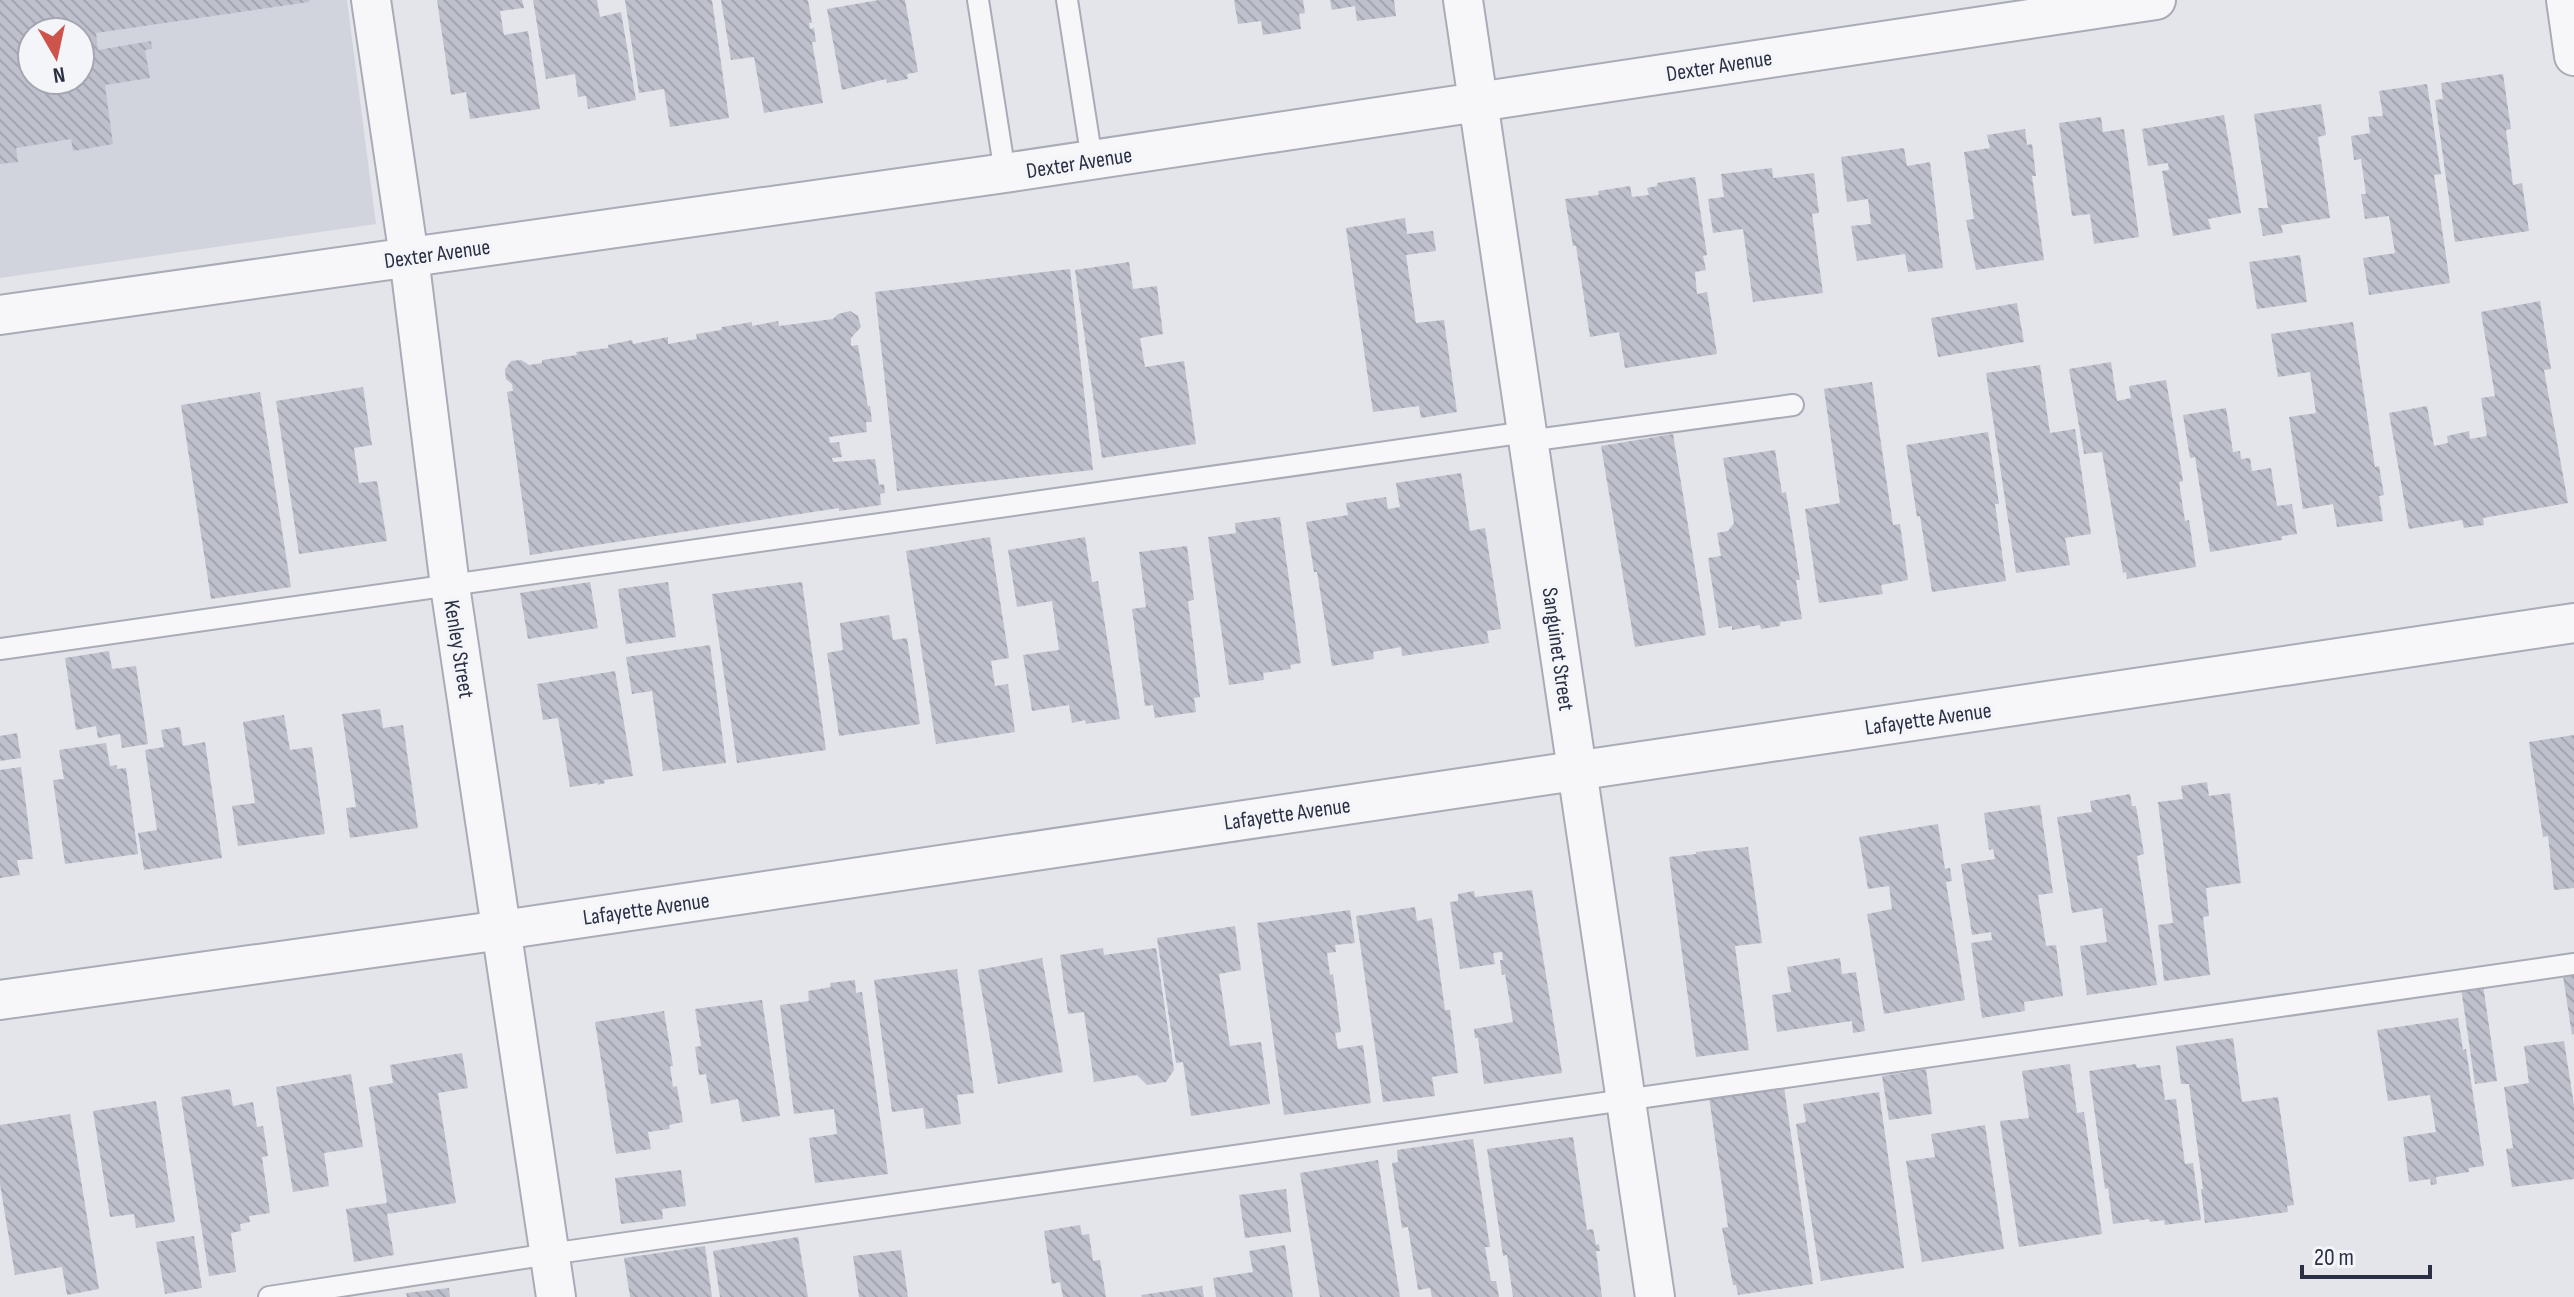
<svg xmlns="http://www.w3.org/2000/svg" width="2574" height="1297" font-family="'Sofia Sans Condensed',sans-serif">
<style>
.built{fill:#d2d4dd;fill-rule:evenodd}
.building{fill:url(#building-back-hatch);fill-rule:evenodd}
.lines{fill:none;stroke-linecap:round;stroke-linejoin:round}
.service-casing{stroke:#a9abb6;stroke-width:24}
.minor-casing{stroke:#a9abb6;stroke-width:42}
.service{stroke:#f7f7fa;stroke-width:20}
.minor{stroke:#f7f7fa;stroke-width:38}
.labels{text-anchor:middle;stroke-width:7;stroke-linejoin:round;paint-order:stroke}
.street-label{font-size:22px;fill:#2b2f44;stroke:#f4f5f9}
</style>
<defs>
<pattern id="building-back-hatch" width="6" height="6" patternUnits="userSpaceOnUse" patternTransform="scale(2)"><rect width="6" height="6" fill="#bec0cb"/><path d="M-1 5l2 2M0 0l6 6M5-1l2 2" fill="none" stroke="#a3a5b0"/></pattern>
</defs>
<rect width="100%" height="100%" fill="#e4e5eb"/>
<path class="built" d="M0,0H347L376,224L0,278ZM32,32H80V80H32Z"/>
<path class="building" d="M0,0H309V2L96,33L98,50L151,41L152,49L145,50L150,78L105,85L113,144L73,151L71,139L16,148L18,162L0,164ZM32,32H80V80H32Z
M437,0H522L524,8L500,11L504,35L528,31L540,109L470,119L466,92L451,95Z
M533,0H597L600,17L621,12L636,100L588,109L586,96L578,97L575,74L546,79Z
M625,0H712L729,118L670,127L664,89L639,93Z
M721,0H808L812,23H809L810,29L814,28L816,42H812L823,103L764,113L754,57L731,60Z
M879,0H905L918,72L907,74L908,79L887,83L886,79L842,90L827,9Z
M1234,0H1303L1305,13L1299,14L1301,29L1263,35L1261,21L1238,24Z
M1330,0H1394L1396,16L1357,21L1355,6L1332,10Z
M2503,74L2511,129L2506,130L2513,185L2522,183L2529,231L2455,242L2435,100L2443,99L2441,83Z
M2427,84L2441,174L2434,175L2450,283L2369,295L2363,258L2395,253L2389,216L2365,219L2361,194H2366L2361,159L2354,160L2351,136L2370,133L2368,117L2383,116L2379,91Z
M2321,104L2326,135L2318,137L2330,218L2281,225L2283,233L2263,236L2258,208H2268L2254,114Z
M2224,115L2241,213L2208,219L2211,229L2173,236L2162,171L2169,170L2168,163L2148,166L2142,129Z
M2101,117L2103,132L2124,129L2139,237L2094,244L2090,214L2072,216L2059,123Z
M2025,129L2027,145L2032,144L2036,176H2032L2044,260L1976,270L1966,220L1974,219L1964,152L1990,148L1987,135Z
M1904,148L1907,166L1930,162L1943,268L1908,272L1905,254L1857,261L1851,226L1871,224L1868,199L1847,202L1841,157Z
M1772,168L1773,178L1814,173L1819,213L1812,214L1823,293L1753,302L1743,229L1713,233L1708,199L1724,197L1721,174Z
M1695,177L1707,255L1703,256L1706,270L1695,272L1697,294L1707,292L1717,354L1625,368L1619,332L1590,337L1576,246H1573L1565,199L1599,195L1598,191L1630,186L1632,197L1649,195L1647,188L1657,186V183Z
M1405,218L1407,234L1433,231L1436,251L1406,255L1416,323L1444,320L1457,412L1421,418L1419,406L1373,412L1346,228Z
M2300,255L2307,302L2257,309L2249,262Z
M1129,262L1133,289L1157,286L1163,334L1140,338L1145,367L1184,361L1196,444L1102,458L1075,270Z
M1070,269L1093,470L897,491L875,292Z
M2540,301L2551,369L2544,370L2568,503L2483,518L2484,525L2464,528L2462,520L2409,529L2389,413L2427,406L2434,446L2448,443L2447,436L2469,431L2470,439L2487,436L2481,398L2495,396L2481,312Z
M2017,303L2024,342L1938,357L1931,318Z
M850,311L858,316L861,327L851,338V346L858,345L868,407L870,405L872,422H866L867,432L829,437L830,443L839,442L842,457L832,458L833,462L875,459L879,485L884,484L885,493L880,494L881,505L839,511V508L530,555L507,392L513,391L512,384L506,379L505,369L511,361L521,360L529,365L542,363V360L577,355L576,352L608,348V345L632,340L633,344L668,337V344L697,339L696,334L721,330L722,327L752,322V326L778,321L779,326L833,319L838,314Z
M2353,322L2375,467L2379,466L2384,495L2379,496L2383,521L2337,527L2333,504L2303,509L2289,417L2316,413L2310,372L2278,377L2271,334Z
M2111,362L2117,401L2131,398L2129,386L2166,380L2183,481L2179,482L2185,521L2189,520L2196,567L2127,579L2126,572L2123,573L2102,452L2084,454L2069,369Z
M2040,365L2050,433L2075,429L2091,534L2065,538L2070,565L2016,573L1986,373Z
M1872,382L1893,525L1900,524L1908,580L1881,585L1883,594L1819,603L1805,509L1840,503L1824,389Z
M363,387L372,445L354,448L359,483L377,481L387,541L299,554L276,401Z
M260,392L291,587L211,599L181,405Z
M2226,408L2233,452L2240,451L2241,459L2250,458L2252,471L2271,468L2277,506L2292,504L2297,534L2282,536V540L2210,552L2195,457L2190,458L2183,415Z
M1988,432L1999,504H1995L2006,581L1932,592L1920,516L1917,517L1906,445Z
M1673,434L1706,635L1635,647L1601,446Z
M1775,450L1782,493L1786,492L1800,580H1796L1802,619L1780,622V626L1761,629L1760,625L1732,630V626L1719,628L1708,558L1721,556L1717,533L1728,531L1734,523L1723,458Z
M1461,473L1470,531L1485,528L1501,629L1487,631L1489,643L1402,656L1401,647L1373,652L1374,659L1332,666L1317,572H1314L1306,522L1348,515L1346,503L1386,497L1388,509L1400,507L1396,483Z
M1280,517L1301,663L1290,665L1291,669L1263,673L1264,680L1229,685L1208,537L1236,533L1235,523Z
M990,537L1009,658L991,661L995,686L1008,684L1015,732L936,744L906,551Z
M1085,537L1092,582L1098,581L1120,719L1086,724L1085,720L1072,723L1069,705L1032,711L1023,655L1059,650L1052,601L1017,607L1008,550Z
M1187,546L1194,600L1188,601L1200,697L1194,698L1196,712L1155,718L1153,705L1145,706L1132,609L1146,607L1139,552Z
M590,582L598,628L528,639L520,593Z
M668,582L676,637L626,644L618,589Z
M802,582L826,750L737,763L712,594Z
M889,615L893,640L907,638L920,724L839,736L827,653L843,650L840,623Z
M710,645L726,763L663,771L652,691L632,694L626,657Z
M109,651L112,669L136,666L148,744L122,748L120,734L98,738L96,726L76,730L65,658Z
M615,671L633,776L604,780L605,783L598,785V783L570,787L558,718L543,720L537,684Z
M380,709L383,728L403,725L418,828L350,838L346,808L356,807L342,714Z
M284,715L290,750L312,747L325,834L238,846L232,806L255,803L243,722Z
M180,727L183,746L205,742L222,858L144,870L138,833L157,830L145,750L164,747L161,730Z
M17,733L21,758L0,761V736Z
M2574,735V888L2554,890L2548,836L2543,837L2529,742Z
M106,743L110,766L117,765V769L126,768L138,854L65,864L53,780L64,779L59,750Z
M21,767L33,859L17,860L20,875L0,878V770Z
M2207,782L2209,796L2230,793L2241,883L2206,888L2209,916L2203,917L2210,975L2164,981L2158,925L2173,923L2158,802L2183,799L2181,786Z
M2130,794L2132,806H2136L2144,854L2137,856L2157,985L2087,995L2080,946L2107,942L2102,908L2072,913L2057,817L2092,812L2090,801Z
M2040,805L2053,893L2038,895L2046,946L2056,945L2063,996L2024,1002L2025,1011L1982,1018L1971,943L1992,940L1991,932L1972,935L1961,864L1995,859L1993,849L1989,850L1984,813Z
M1938,824L1945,869L1950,868L1952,881L1946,882L1965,1000L1884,1014L1867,914L1892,909L1889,886L1868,889L1859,837Z
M1748,847L1762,943L1735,946L1749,1050L1696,1057L1669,857L1696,854V852Z
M1532,890L1562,1073L1484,1084L1478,1038H1475L1474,1029L1513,1022L1505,974L1502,975L1500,960H1503L1502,952L1493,953L1495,964L1460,969L1450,902L1458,901V894L1474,891L1475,897Z
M1415,907L1417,921L1432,918L1445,1010H1450L1458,1073L1432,1077L1435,1096L1383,1102L1356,916Z
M1350,910L1355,943L1335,945L1336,952L1327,953L1330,975L1333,974L1341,1032L1335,1033L1338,1049L1363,1045L1371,1103L1284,1115L1257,923Z
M1235,926L1241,970L1219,974L1230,1046L1261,1042L1270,1104L1191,1116L1183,1062L1176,1063L1157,938Z
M1103,948L1104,955L1156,948L1174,1070L1166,1082L1147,1085L1137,1075L1094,1082L1084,1012L1068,1014L1060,955Z
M1042,958L1063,1072L998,1084L978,970Z
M1840,958L1842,974L1856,972L1865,1031L1853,1033L1852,1021L1777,1032L1772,995L1791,992L1787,967Z
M957,969L974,1093L957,1095L961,1124L926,1129L923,1108L892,1112L874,980Z
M2574,975V1034L2572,1035L2563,976Z
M2482,978L2497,1081L2475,1084L2460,981Z
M855,980L856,993L862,992L888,1174L815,1183L809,1138L837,1134L834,1109L794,1114L780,1005L809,1001L808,991L831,987L830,983Z
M762,1000L780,1116L742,1122L738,1099L711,1104L706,1074L699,1075L695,1047L701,1046L695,1009Z
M664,1011L673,1066H670L673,1087L677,1086L683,1122L669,1125L670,1129L648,1132L651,1149L616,1154L595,1022Z
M2458,1018L2463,1050L2466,1049L2484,1166L2469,1168V1172L2436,1177L2437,1184L2431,1185L2430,1179L2409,1182L2403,1137L2436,1132L2430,1095L2388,1101L2377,1030Z
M2233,1038L2242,1102L2278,1097L2294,1205L2287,1206L2288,1212L2205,1223L2201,1189H2203L2189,1084H2181L2176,1046Z
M2564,1041L2574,1105V1179L2512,1187L2506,1149L2513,1148L2504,1087L2529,1083L2524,1046Z
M462,1053L468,1088L438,1093L456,1203L387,1214L394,1255L354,1262L346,1209L387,1203L369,1087L393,1083L390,1065Z
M2070,1064L2077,1113L2084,1112L2102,1234L2019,1247L2000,1121L2029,1118L2022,1071Z
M2136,1064L2137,1068L2160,1065L2165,1100L2176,1099L2185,1164L2193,1163L2201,1220L2165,1225L2164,1220L2150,1222L2149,1219L2113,1224L2108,1188L2105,1189L2089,1071Z
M1926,1069L1932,1114L1889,1120L1882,1076Z
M351,1074L363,1147L324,1153L329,1186L293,1192L276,1087Z
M1784,1087L1813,1284L1738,1295L1736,1285H1733L1722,1228L1728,1227L1709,1097Z
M230,1089L233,1106L253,1102L257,1127L263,1126L268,1156L262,1157L270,1213L249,1216L250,1222L240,1224L241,1231L231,1233L236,1272L209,1276L181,1097Z
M1879,1092L1904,1268L1821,1281L1796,1124L1806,1122L1803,1104Z
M156,1101L175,1222L136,1228L134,1214L110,1217L93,1111Z
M70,1114L99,1289L67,1295L62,1267L15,1275L0,1184V1125Z
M1985,1125L2004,1249L1922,1262L1906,1161L1935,1157L1931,1134Z
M1573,1137L1587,1230L1593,1229L1596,1245L1599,1244L1600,1251H1596L1602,1297H1513L1507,1255L1503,1256L1487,1149Z
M1473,1139L1490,1247H1485L1491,1281H1496L1499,1297H1432L1430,1288L1418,1290L1408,1227L1402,1228L1392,1163L1398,1162L1397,1150Z
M1378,1160L1400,1297H1320L1300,1173Z
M681,1170L686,1206L662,1209L663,1219L621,1224L615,1178Z
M1286,1189L1291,1232L1245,1238L1239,1195Z
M1080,1225L1082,1235L1089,1234L1093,1261L1100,1260L1106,1297H1063L1060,1282L1052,1284L1044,1231Z
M194,1236L202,1288L165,1294L156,1242Z
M798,1237L808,1297H720L713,1251Z
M1285,1245L1293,1297H1216L1213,1278L1253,1272L1249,1251Z
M705,1246L712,1297H630L624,1258Z
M901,1250L908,1297H859L853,1256Z
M1202,1286L1204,1297H1142L1141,1295Z
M449,1288L450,1297H407L406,1293Z"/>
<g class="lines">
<g class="service-casing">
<path id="service" d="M978,0L1005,173
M1067,0L1092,160
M1528,441L1793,405
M0,649L1527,432
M269,1297L550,1254L2574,964"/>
</g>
<g class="minor-casing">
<path id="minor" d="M371,0L409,257L450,586L556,1297
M1463,0L1655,1297
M2566,0L2574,56
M0,315L1005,173L2156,0
M0,1000L502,930L2574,623"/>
</g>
<use href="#service" class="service"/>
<use href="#minor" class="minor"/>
</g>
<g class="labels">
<g class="street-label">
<text transform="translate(1719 65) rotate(-9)" y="8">Dexter Avenue</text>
<text transform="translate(1079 162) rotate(-9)" y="8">Dexter Avenue</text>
<text transform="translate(437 253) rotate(-8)" y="8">Dexter Avenue</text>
<text transform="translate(460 649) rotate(81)" y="8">Kenley Street</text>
<text transform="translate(1559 649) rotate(82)" y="8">Sanguinet Street</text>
<text transform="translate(1928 718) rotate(-8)" y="8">Lafayette Avenue</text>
<text transform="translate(1287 813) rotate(-8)" y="8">Lafayette Avenue</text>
<text transform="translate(646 908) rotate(-8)" y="8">Lafayette Avenue</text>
</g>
</g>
<g transform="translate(56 56) rotate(171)"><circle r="38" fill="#f4f5f9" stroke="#a4a6b1" stroke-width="2"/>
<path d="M0-6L14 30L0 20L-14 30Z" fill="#cd534d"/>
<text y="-12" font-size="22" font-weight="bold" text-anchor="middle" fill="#2b2f44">N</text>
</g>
<path d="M2302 1265v12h128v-12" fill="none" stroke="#2b2f44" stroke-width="4"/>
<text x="2314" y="1265" font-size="24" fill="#2b2f44" stroke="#f4f5f9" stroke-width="6" paint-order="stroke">20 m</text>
</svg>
